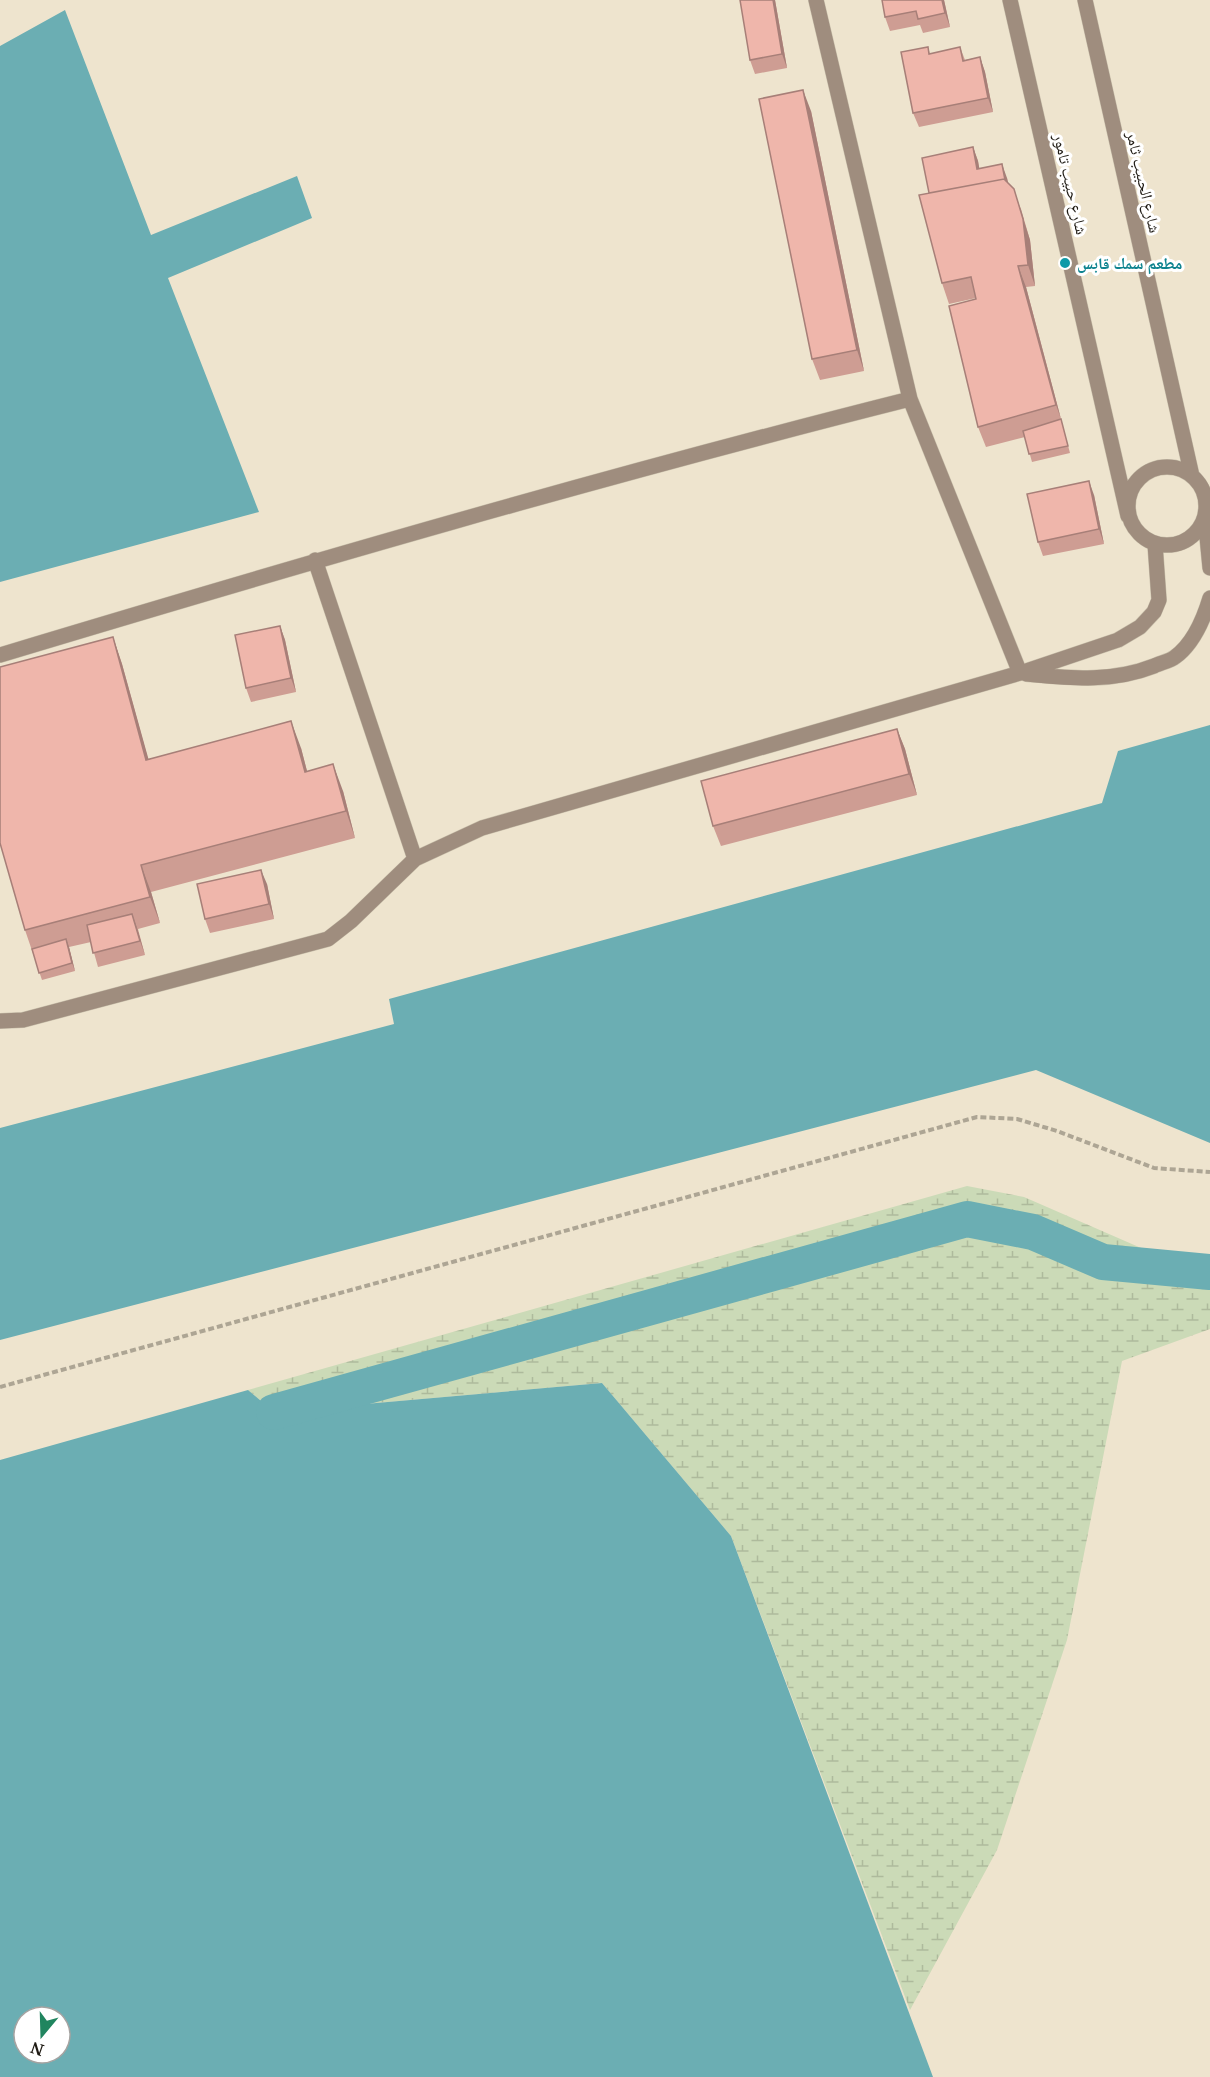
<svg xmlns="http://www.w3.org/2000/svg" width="1210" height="2077" font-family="'Noto Serif','Noto Naskh Arabic',serif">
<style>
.wetland{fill:url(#wetland-marsh)}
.water{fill:#6baeb3;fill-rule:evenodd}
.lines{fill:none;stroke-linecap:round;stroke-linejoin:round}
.canal{stroke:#6baeb3;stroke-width:36}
.minor-casing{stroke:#c9c0ac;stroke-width:16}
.path{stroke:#ada594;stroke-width:4;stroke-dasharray:6 3;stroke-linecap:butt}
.minor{stroke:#9f8d7e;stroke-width:15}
.wall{fill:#ce9d93}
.shaded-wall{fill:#a77f78}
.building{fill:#efb6ab;stroke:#a77f78;stroke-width:1.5}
.culture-dot{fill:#0f9aa8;stroke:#fff;stroke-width:2}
.labels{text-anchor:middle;stroke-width:6;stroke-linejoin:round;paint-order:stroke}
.street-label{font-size:16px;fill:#1e1a13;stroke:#fff}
.culture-label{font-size:16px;font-weight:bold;fill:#0d838f;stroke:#fff;text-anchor:start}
</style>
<defs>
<pattern id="wetland-marsh" width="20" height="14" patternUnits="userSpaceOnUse" patternTransform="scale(1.5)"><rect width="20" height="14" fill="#cbdab7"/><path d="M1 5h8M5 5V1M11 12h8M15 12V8" fill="none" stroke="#aeba9c"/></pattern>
</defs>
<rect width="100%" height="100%" fill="#eee4ce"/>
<path class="wetland" d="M967,1186L1024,1197L1210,1278V1329L1122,1361L1067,1640L997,1850L910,2010L731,1536L602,1383L274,1412L248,1390Z"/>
<path class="water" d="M65,10L151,235L297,176L312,218L168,278L259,512L0,582V46Z
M1210,725V1143L1036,1070L0,1340V1128L394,1024L389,999L1102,803L1118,751Z
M602,1383L731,1536L933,2077H0V1460L248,1390L274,1412ZM24,2017H60V2053H24Z"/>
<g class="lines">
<path class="canal" d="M274,1412L967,1219L1033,1232L1103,1262L1210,1272"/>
<g class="minor-casing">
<path id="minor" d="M816,0L910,399L1020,673
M1010,0L1128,516
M1085,0L1192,476
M1128 506a39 39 0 1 1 78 0a39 39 0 1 1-78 0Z
M1205,516L1210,568
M315,560L415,859
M0,655C302,564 604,476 910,399
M1026,674C1070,678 1111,683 1154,666C1160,663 1170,661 1175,657C1193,644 1204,618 1210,598
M0,1021L23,1020L328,939L351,921L415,859L482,828L1020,673L1118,640L1140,627L1154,612L1159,600L1155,544"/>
</g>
<path class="path" d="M0,1387L977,1117L1017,1119L1057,1131L1154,1168L1210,1172"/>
<use href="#minor" class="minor"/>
</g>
<path class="wall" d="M775,0L787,68L755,74L750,60Z
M944,0L950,27L923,33L920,25L890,31L885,17Z
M928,47L930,54L960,47L965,60L980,57L985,72L993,112L919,127L913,113Z
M811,111L864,371L820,380L812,359Z
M973,147L978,161L979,168L1007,178L1008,183L1021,209L1030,240L1035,286L1026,287L1070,453L1032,462L1025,437L986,447L978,427L976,299V298L949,304L942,283L929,193Z
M1094,495L1104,544L1043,556L1038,542Z
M280,626L285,640L296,692L251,702L246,688Z
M113,637L122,664L148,759L301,748L307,771L343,791L355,838L151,892L160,923L138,929L145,955L98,967L91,942L69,947L75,971L42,980L25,930Z
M897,729L905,749L917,795L721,846L713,826Z
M267,884L274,919L210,933L205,919Z"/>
<path class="shaded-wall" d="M773,0H775L787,68L782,54Z
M942,0H944L950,27L945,13Z
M980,57L985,72L993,112L988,98Z
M803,90L811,111L864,371L857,350Z
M973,147L978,161L982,183L977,169Z
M1002,164L1007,178L1012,200L1006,185Z
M1014,189L1030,240L1035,286L1028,265Z
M1018,266L1026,287L1070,453L1061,419L1056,405Z
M1089,481L1094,495L1104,544L1099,529Z
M280,626L285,640L296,692L291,678Z
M113,637L122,664L156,786L146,760Z
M291,721L301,748L314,798L305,772Z
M897,729L905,749L917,795L909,774Z
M333,764L343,791L355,838L346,811Z
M141,865L151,892L160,923L150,897Z
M261,870L267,884L274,919L269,904Z
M132,914L137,928L145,955L140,941Z
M66,939L69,947L75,971L72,963Z"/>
<path class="building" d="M740,0H773L782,54L750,60Z
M882,0H942L945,13L918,19L916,11L885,17Z
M928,47L929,54L960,47L963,61L980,57L988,98L913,113L901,52Z
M803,90L857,350L812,359L759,99Z
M973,147L977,169L1002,164L1005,180L1004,179L929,193L922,158Z
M1004,179L1014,189L1023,219L1028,265L1018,266L1056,405L978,427L949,306L976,299L971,277L942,283L919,195Z
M1061,419L1068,446L1029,454L1023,431Z
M1089,481L1099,529L1038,542L1027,494Z
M280,626L291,678L246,688L235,635Z
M113,637L146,760L291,721L305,772L333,764L346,811L141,865L150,897L25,930L0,843V667Z
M897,729L909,774L713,826L701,781Z
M261,870L269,904L205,919L197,884Z
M132,914L140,941L93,953L87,925Z
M66,939L72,963L39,973L32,949Z"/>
<circle class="culture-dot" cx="1065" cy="263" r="6"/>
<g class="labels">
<g class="street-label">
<text transform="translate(1144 182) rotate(77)" y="6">شارع الحبيب ثامر</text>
<text transform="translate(1071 184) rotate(77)" y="6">شارع حبيب تامور</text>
</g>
<g class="culture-label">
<text x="1077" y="269">مطعم سمك قابس</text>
</g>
</g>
<g transform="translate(42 2035) rotate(199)"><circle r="28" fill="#ffffff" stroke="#a5a3a1" stroke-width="1.5"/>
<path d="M0-4.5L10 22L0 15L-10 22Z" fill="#20855f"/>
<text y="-9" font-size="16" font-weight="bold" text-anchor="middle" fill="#1e1a13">N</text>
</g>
</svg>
